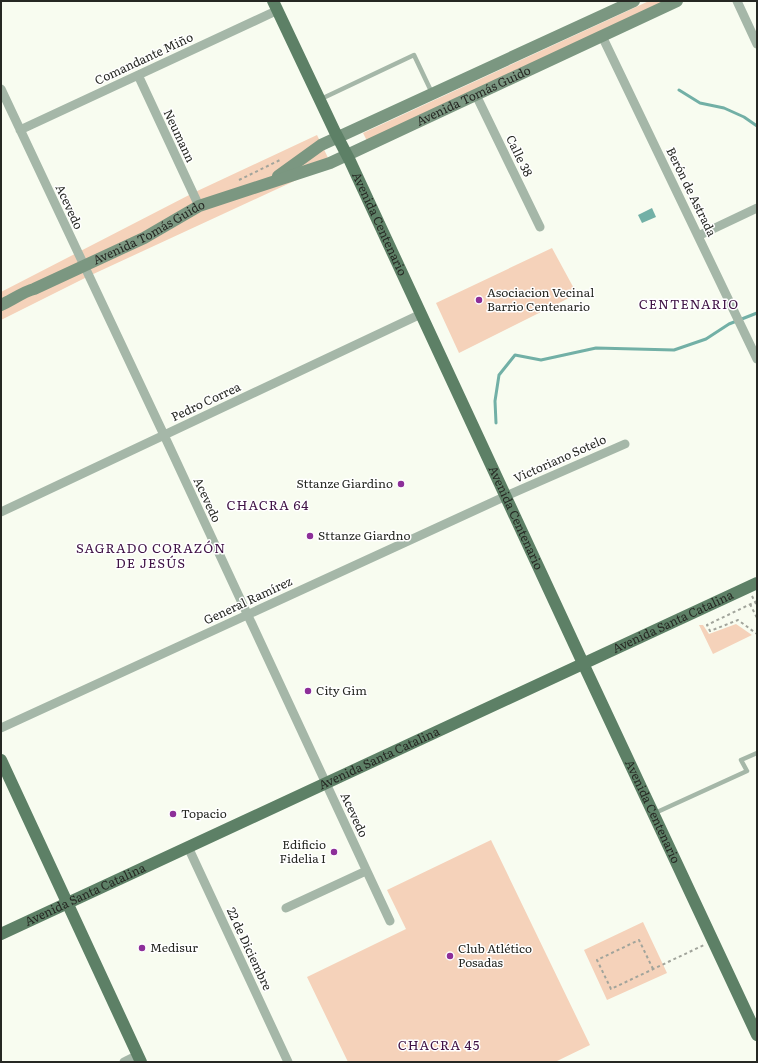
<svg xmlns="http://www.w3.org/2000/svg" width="758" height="1063" font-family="Literata,serif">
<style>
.green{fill:#f5d2ba}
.water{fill:#72b0a6}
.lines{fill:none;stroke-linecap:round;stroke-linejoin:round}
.stream{stroke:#72b0a6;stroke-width:3}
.path{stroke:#a1a49b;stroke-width:2;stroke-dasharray:3 3;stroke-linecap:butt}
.service{stroke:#a5b7a8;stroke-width:4.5}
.minor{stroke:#a5b7a8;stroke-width:9}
.secondary{stroke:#7b9781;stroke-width:12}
.primary{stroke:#5d8066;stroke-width:12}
.poi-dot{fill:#8d2f99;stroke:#fff;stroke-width:1.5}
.labels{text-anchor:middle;stroke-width:3;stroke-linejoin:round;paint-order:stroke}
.street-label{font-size:12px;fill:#262823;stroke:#fff}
.poi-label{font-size:12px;fill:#262823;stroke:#fff;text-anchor:start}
.neighbourhood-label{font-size:13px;letter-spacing:1px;fill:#3f1245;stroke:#fff}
</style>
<rect width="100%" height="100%" fill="#f8fcf0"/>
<path class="green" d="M649,1H670L367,141L363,133Z
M317,135L331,164L89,276L1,320V292L193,193Z
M552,248L577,294L459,353L436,303Z
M736,624L752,635L713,654L699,625H703L709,634Z
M491,840L590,1045L555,1062H348L307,977L406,929L387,890Z
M643,922L667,973L607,1000L584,950Z"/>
<path class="water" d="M652,208L656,217L642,223L638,215Z"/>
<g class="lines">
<path class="stream" d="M679,90L700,103L724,108L744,117L757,126
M496,423L495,401L499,375L515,355L541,360L596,348L674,350L706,339L729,324L757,313"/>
<path class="path" d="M239,180L282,159
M752,596L757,606
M757,601L707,625L710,631L738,620L757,634
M750,604L757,618
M653,969L639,940L597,960L611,989L704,945"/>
<path class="service" d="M321,99L414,55L432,93
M655,813L747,771L741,760L757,753"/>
<path class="minor" d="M737,1L757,44
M602,36L757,359
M138,75L199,206
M1,89L164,435L390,921
M476,95L540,227
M20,130L278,10
M698,236L757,208
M1,512L421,314
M1,728L506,496L625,444
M188,847L288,1062
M286,908L366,871
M124,1062L138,1055"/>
<g class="secondary">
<path d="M278,176L321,145L634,1"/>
<path id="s1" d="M1,305C10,301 25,291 34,289L144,238L199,206L330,163L677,1"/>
</g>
<g class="primary">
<path id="s2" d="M273,1L335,132L350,161L588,674L757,1035"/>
<path d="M1,760L141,1062"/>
<path id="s3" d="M1,934L757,583"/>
</g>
</g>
<g class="poi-dot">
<circle cx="479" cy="300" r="4"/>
<circle cx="401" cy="484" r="4"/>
<circle cx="310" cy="536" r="4"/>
<circle cx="308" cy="691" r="4"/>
<circle cx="173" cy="814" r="4"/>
<circle cx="334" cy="852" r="4"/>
<circle cx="142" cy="948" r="4"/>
<circle cx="450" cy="956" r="4"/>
</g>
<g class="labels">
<g class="street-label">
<text transform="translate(144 59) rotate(-25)" y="4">Comandante Miño</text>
<text dy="4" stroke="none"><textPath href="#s1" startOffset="518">Avenida Tomás Guido</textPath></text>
<text transform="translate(179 136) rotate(65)" y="4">Neumann</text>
<text transform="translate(519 156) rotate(64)" y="4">Calle 38</text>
<text transform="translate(691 192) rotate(64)" y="4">Berón de Astrada</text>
<text transform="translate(69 207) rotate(65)" y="4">Acevedo</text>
<text dy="4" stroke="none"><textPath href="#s2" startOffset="247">Avenida Centenario</textPath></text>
<text dy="4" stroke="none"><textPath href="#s1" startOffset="165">Avenida Tomás Guido</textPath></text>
<text transform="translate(206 402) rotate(-25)" y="4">Pedro Correa</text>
<text transform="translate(560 459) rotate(-24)" y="4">Victoriano Sotelo</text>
<text transform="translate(207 500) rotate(65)" y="4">Acevedo</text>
<text dy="4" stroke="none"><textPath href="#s2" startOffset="571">Avenida Centenario</textPath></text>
<text transform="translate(248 601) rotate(-25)" y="4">General Ramírez</text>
<text dy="4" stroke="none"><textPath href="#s3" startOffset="741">Avenida Santa Catalina</textPath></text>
<text dy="4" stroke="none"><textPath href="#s3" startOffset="417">Avenida Santa Catalina</textPath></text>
<text dy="4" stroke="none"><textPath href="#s2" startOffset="895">Avenida Centenario</textPath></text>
<text transform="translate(354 815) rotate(65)" y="4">Acevedo</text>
<text dy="4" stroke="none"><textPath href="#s3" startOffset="93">Avenida Santa Catalina</textPath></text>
<text transform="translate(249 949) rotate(65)" y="4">22 de Diciembre</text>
</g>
<g class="poi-label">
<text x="487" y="297">Asociacion Vecinal<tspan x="487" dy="14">Barrio Centenario</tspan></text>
<text x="393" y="488" text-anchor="end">Sttanze Giardino</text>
<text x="318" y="540">Sttanze Giardno</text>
<text x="316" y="695">City Gim</text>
<text x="181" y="818">Topacio</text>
<text x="326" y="849" text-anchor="end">Edificio<tspan x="326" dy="14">Fidelia I</tspan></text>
<text x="150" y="952">Medisur</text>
<text x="458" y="953">Club Atlético<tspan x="458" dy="14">Posadas</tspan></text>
</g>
<g class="neighbourhood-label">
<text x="689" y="309">CENTENARIO</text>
<text x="268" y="510">CHACRA 64</text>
<text x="151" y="553">SAGRADO CORAZÓN<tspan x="151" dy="15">DE JESÚS</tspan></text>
<text x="439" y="1050">CHACRA 45</text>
</g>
</g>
<rect width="758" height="1063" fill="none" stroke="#262823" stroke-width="4"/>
</svg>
